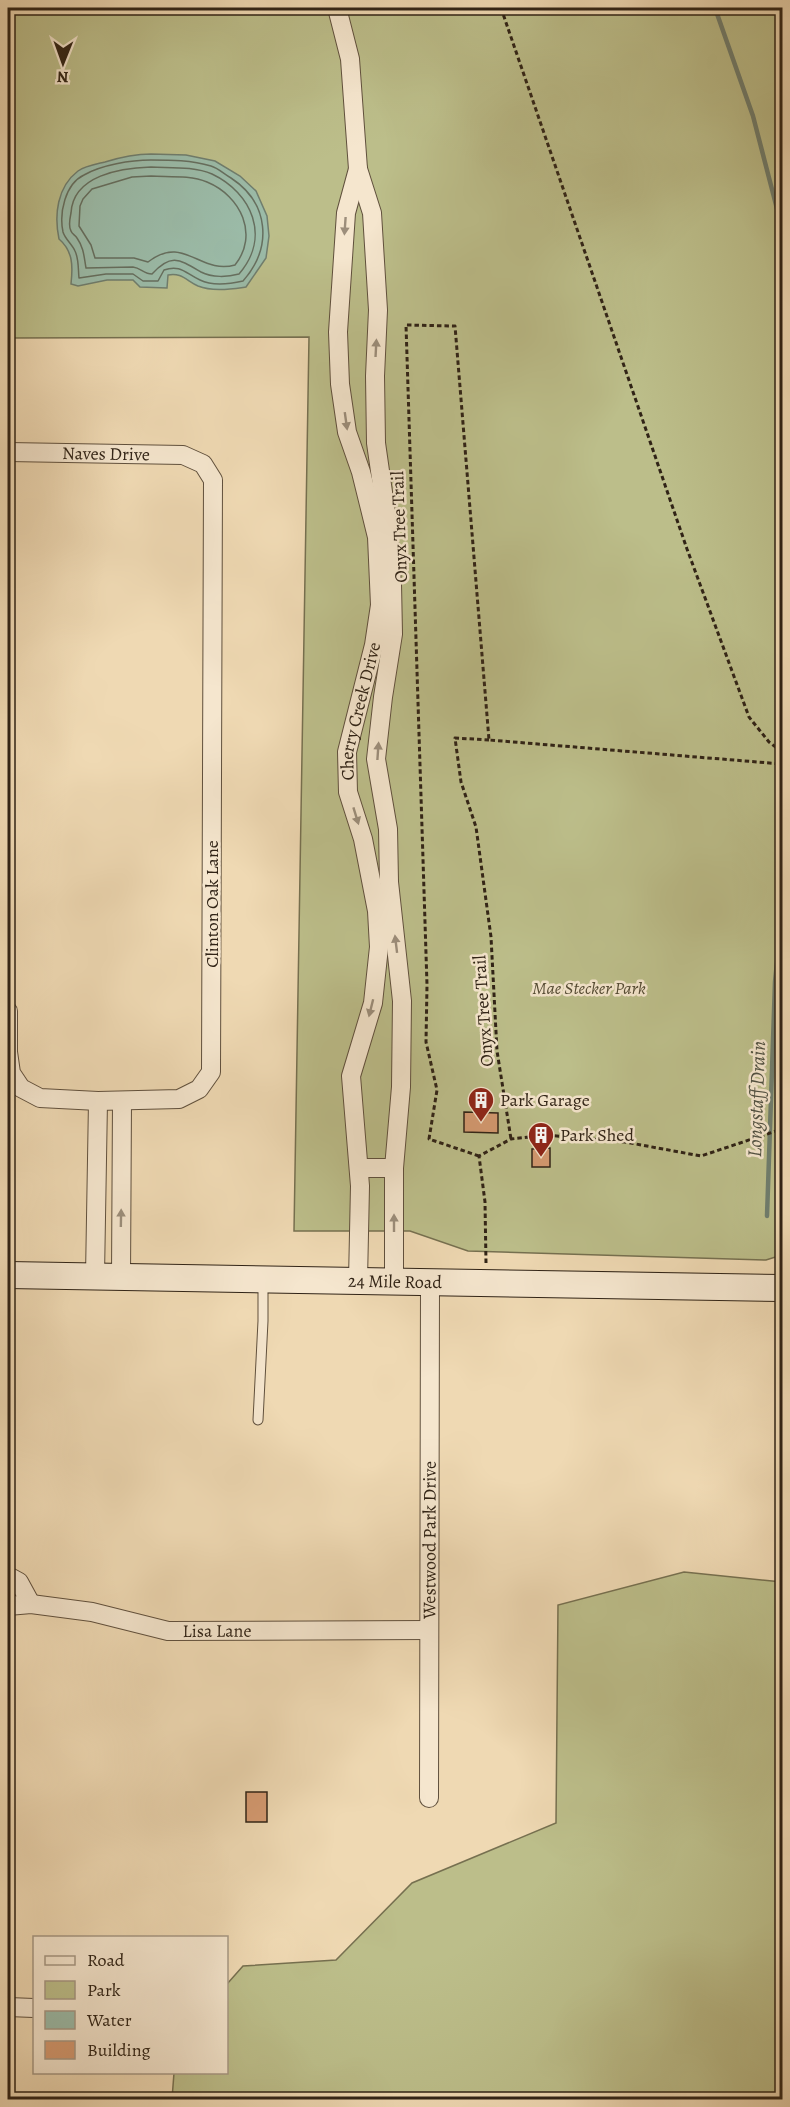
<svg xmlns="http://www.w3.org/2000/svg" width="790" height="2107" font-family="Alegreya,serif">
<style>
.green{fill:#bcbe8a;stroke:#767050;stroke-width:1.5}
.water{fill:#9bbba8;stroke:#707e6e;stroke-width:1.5}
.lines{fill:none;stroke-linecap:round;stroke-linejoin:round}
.shore{stroke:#666f5f;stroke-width:1.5}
.stream{stroke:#707e6e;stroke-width:4.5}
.building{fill:#d59a71;stroke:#302316;stroke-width:1.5}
.lane-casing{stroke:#60503d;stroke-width:11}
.street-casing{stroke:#60503d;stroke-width:20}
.secondary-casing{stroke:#302316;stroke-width:28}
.path{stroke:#302316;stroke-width:3;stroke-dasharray:4.5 3;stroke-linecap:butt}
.lane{stroke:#f5e6ce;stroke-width:9}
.street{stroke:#f5e6ce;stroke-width:18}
.secondary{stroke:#f5e6ce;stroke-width:26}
.oneway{fill:#9c8e7b}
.labels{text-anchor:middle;stroke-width:5;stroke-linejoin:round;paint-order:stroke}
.street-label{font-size:18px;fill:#302316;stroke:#f5e6ce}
.park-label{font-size:18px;font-style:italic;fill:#534a33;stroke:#f5e6ce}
.poi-label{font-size:18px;fill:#302316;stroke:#f5e6ce;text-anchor:start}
.water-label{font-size:20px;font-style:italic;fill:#505142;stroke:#f5e6ce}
</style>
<rect width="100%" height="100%" fill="#efd9b3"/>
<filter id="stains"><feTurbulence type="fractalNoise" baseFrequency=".00333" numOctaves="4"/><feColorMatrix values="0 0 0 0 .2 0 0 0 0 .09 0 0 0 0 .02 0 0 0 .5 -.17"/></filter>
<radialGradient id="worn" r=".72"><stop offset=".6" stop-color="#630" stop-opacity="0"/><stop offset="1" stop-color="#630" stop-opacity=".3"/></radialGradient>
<path class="green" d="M8,8H782V1255L766,1260L468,1251L410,1231H294L309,337L8,338Z
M684,1572L782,1582V2099H172L174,2073L226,2072L227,1984L243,1966L336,1960L412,1883L556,1823L558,1605Z"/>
<path class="water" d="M151,154L186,155L215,161L240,176L256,191L267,216L269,236L266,258L246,287C231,289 213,292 198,286C187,281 181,272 168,275L167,288L140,287L133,280H107L78,286L71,284C73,266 73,251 59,239C54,215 57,187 78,171C85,166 97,164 105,162C121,157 134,154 151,154Z"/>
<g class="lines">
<path class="shore" d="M151,160C171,160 191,160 211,166C218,168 224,174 231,178C269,203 273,247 243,281C230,284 212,286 200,280C186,274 181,264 164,270L158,281H143L133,274H106L79,278C78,269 79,259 75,251C72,244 65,239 63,232C59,213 65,184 84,175C101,165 131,160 151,160Z
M151,167C170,168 194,166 212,174C252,193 271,237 239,274C228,277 212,278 201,272C179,259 171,253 152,274C144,274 141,268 133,267L86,268C84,257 84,248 77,238C75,235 72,234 71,231C68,226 70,218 71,213C73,175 121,168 151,167Z
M151,176C169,177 190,175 207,182C241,196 259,235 235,265C200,275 184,234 148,262L134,258H95L91,245L79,226L80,206L83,199L92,189L132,177Z"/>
<path class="stream" d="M715,8L753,116L782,228
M767,1216L775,982L782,912"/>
</g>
<path class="building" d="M464,1112L498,1113V1133L464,1132Z
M550,1148V1167H532V1149Z
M246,1792H267V1822H246Z"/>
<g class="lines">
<g class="lane-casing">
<path id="lane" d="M258,1420L263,1321V1281"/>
</g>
<g class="street-casing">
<g id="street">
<path d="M337,8L350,59L358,169L372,213L378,310L375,376L376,443L388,527L392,584L393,634L383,697L376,759L388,829L389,882L402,1001L401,1087L394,1168V1281"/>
<path id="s1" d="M8,452L183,455L203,464L213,480L211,1072L199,1089L179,1099L98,1101L40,1098L21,1088L11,1073L8,1052V1011"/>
<path d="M359,1168H394"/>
<path d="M95,1276L98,1101"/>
<path d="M121,1277L122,1101"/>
<path id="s2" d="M358,1281L360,1186L351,1076L373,1003L379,947L377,911L363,839L348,792L347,752L374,645L380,605L377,537L361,472L347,432L340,384L338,332L346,213L358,169"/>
<path d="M8,1576L19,1582L31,1604"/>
<path id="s3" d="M8,1606L31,1604L92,1612L168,1631L428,1630"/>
<path id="s4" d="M429,1798L430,1282"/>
<path d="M8,2007L34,2008"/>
</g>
</g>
<g class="secondary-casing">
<g id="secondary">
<path id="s5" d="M8,1275L782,1288"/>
</g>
</g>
<path class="path" d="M501,8L687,549L749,717L769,742L782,752
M489,740L455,738L461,782L476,827L491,937L497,1051L511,1139
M479,1156L429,1139L437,1090L426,1042L427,985L406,325L455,326L489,740L782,764
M486,1263L485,1202L479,1156L511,1139L546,1135L625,1142L701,1156L782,1129"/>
<use href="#lane" class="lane"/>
<use href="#street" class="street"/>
<use href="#secondary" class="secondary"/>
</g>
<defs><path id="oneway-solid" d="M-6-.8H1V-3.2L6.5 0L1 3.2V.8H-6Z" transform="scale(1.5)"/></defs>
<g class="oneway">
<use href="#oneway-solid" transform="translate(345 226) rotate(94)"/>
<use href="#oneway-solid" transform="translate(376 348) rotate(-87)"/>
<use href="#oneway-solid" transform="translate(346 421) rotate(82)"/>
<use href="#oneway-solid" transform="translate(378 751) rotate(-86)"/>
<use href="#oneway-solid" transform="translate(356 816) rotate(73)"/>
<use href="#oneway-solid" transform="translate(396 944) rotate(-97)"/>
<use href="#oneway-solid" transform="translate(371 1008) rotate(104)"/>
<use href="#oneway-solid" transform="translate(121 1218) rotate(-89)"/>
<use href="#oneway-solid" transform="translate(394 1223) rotate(-90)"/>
</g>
<defs>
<g id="building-pin" transform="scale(1.35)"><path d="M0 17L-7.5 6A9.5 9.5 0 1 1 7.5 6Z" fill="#8f2418" stroke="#f5e6ce"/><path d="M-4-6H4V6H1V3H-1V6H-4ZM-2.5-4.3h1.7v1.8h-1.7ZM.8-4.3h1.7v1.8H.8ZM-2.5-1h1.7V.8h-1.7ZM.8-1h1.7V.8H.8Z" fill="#fff"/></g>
</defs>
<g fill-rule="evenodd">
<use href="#building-pin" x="481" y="1100"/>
<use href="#building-pin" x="541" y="1135"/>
</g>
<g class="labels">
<g class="street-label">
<text dy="6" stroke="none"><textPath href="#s1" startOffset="98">Naves Drive</textPath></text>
<text transform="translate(399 527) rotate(-92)" y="6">Onyx Tree Trail</text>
<text dy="6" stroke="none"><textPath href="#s2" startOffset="579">Cherry Creek Drive</textPath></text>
<text transform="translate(212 904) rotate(-90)" y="6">Clinton Oak Lane</text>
<text transform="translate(483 1011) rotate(-94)" y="6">Onyx Tree Trail</text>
<text dy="6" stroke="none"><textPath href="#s5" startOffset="387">24 Mile Road</textPath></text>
<text dy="6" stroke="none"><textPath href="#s4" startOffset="258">Westwood Park Drive</textPath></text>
<text dy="6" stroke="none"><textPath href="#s3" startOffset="212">Lisa Lane</textPath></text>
</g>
<g class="park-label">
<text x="589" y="994">Mae Stecker Park</text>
</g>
<g class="poi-label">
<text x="500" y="1106">Park Garage</text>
<text x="560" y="1141">Park Shed</text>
</g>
<g class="water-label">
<text transform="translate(756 1099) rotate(-88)" y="7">Longstaff Drain</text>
</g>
</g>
<rect width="790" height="2107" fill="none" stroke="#efd9b3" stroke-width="30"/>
<rect x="9" y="9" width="772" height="2089" fill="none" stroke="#302316" stroke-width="3"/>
<rect x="15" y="15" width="760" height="2077" fill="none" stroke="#302316" stroke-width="1.5"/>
<rect x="33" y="1936" width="195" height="138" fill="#f5e6ce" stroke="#a69884" stroke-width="1.5"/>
<rect x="45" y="1956" width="30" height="9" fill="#f5e6ce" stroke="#a69884" stroke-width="1.5"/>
<text x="87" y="1966" font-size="18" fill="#302316">Road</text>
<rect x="45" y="1981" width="30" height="18" fill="#bcbe8a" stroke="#a69884" stroke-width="1.5"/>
<text x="87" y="1996" font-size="18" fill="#302316">Park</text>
<rect x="45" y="2011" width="30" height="18" fill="#9bbba8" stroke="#a69884" stroke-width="1.5"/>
<text x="87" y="2026" font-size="18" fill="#302316">Water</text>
<rect x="45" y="2041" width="30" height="18" fill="#d59a71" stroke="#a69884" stroke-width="1.5"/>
<text x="87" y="2056" font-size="18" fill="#302316">Building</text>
<g transform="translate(63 63) rotate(181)" stroke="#f5e6ce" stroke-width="4.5" paint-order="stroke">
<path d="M0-4.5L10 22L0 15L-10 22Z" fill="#302316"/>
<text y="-9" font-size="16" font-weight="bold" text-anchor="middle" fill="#302316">N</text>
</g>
<rect width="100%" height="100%" filter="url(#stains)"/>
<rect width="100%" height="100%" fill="url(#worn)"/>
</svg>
